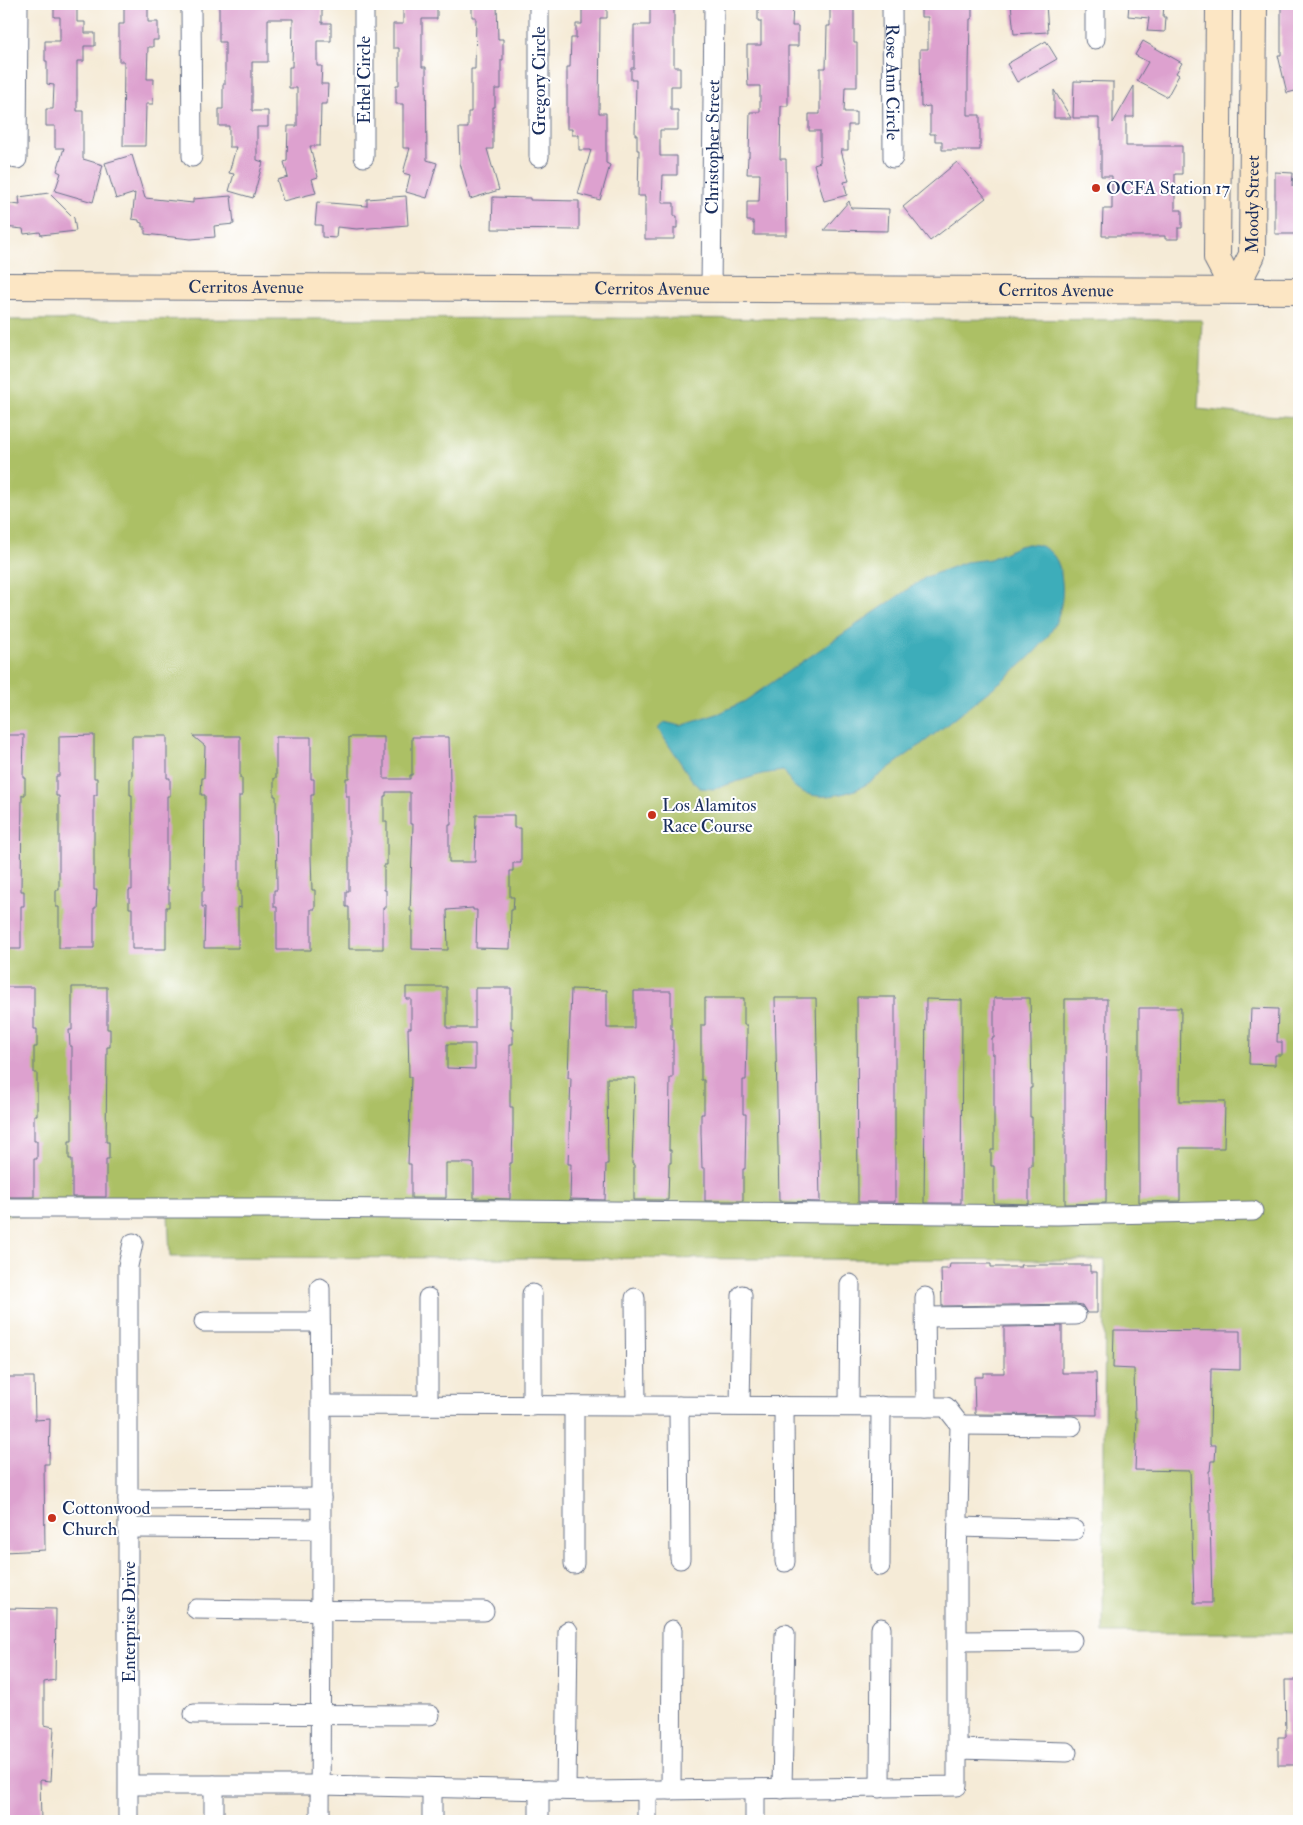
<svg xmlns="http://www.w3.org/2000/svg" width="1303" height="1825" font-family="'IM FELL Double Pica',serif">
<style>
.green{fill:#acc065;stroke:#647862}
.water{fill:#3eadba;stroke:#2c6e8c}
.building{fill:#dda1cf;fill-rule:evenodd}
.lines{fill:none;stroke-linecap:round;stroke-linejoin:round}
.street-casing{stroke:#677188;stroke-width:21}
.secondary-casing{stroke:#677188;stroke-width:28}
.street{stroke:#fff;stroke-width:19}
.secondary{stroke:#fce6c4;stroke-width:26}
.poi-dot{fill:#c8321e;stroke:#fff;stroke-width:2}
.labels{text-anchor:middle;stroke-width:4;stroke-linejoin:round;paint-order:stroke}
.street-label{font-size:18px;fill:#1b2f5e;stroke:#fff}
.poi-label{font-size:18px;fill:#1b2f5e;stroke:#fff;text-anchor:start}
</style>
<rect width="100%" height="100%" fill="#fff"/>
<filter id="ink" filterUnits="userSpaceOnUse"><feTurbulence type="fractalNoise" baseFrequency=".02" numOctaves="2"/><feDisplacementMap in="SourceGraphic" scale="10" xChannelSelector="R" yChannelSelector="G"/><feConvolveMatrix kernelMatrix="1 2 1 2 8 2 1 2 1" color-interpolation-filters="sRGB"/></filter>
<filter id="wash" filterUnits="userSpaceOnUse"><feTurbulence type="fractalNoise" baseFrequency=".0096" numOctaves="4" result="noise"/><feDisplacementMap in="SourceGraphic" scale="20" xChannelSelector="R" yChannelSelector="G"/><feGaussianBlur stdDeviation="1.12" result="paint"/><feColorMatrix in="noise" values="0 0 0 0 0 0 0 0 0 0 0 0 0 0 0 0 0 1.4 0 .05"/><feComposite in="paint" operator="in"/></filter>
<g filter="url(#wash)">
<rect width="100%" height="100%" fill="#f5ebd7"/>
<path class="green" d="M575,318L1202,320L1198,409L1247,414L1299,417V1633H1103L1105,1260L170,1257L168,1214L4,1215V320Z"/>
<path class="water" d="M1028,544C1042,544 1054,551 1059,566C1065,587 1063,609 1053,628C1040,652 1007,677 985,694C956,717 927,741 896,763C883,772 870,784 855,790C845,794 828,797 818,796C808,795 797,791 791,783C788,778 787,774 783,771L762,774L713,789L700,788L694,783L658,729L664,722L681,726L720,713L745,701L926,577L966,562L990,559L1019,546Z"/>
<g id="blocks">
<path class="building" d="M54,4H77V22H85V33H95V46H84V61H77V111H83V159L103,165L93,202L55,191L61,173L57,171L64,148H55V126H46V109H53L54,85L47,84V61H45V41H60V17H54Z
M124,4H148V22H158V40H153V47H148L147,79H154L153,104H146L145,146H123L124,61H119V24H124Z
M219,4H322V23H331V41H317V66H322L321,84H328L327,104H321L320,146H310L318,177L312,179L316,193L283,201L277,180L288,177L284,162L287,161L288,126H297V88H289V67H292L293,19H268V62H252V111H268V127H257V160L263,162L253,198L229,191L234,174L229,173L236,147H229V126H219V109H223V84H225V42H219Z
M403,4H437V19H422V67H426L427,160L437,163L427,198L406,192L410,175L403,173L410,148H403V104H396V85H399V48H393V24H403Z
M472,4H497L498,39H503V60H501V89H495V107H493V149H487L499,190L470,199L460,163L459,128H468V112H471V69H475L476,17H472Z
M582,4H607V18H600L599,113H606V163L610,165L600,200L578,194L591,150H579V135H572V129H567V67H570L571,38H576V24H582Z
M650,4H674V67H680V86H671V110H678V130H660V156H677V175H663L662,203H674V216H677V228H674V239H645V196H638L639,150H637V135H635L636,80H631V68H634V25H650Z
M758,4H793L792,26H798V46H788V106H781L780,159H786L787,235H754V224H753V221H747V201H759L760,174H747L748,157H749L750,112H760V86H748L747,64V45H761V21H758Z
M830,4H854V43H857V87H845L844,112H856V125H848V150H841L849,181L844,182L847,195L824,201L814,164L820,162V131H809V114H820V68H826L827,26H830Z
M921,4H972V19H970L969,68H968V115H980V150H942V141H935V134H930V106L921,107L920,49H928V17H921Z
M1011,4H1046L1048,32L1014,34Z
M1129,4H1164L1163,17H1166L1165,32L1147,31L1149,18L1128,16Z
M1281,5H1299V90L1287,93L1278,55H1281Z
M1046,41L1057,59L1017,82L1007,64Z
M1143,41L1182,63L1176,73L1179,75L1167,97L1137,81L1148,62L1135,55Z
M1074,81L1113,82V123L1134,86V117H1126V146H1182V174H1175V210H1182V228H1178V239H1165V236H1102L1103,209H1112V176H1101V128H1099V118H1073Z
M1054,90L1071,118H1054Z
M132,155L145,198L193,203V199L231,196L234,224L214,226L215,237L191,239L145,234V227H142V223L139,222V220L132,219L135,193L116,199L105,163Z
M957,162L986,198L930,241L903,207Z
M1275,172L1293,173L1292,186H1299V234H1275Z
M49,193L74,218L76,231L41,235L40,232L24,234L23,229L4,227V203L20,205L19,197Z
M406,196L408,225L357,229L337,227L336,238L322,237V225H315L317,202L367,206V199Z
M493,197L530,198V200L579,201V230L492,229Z
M849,201L851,208L889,209L888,231L824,230Z
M4,735H24L23,777H25V795H22L21,891H24V906H21V949H4Z
M94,735V778H97V795H94V890H97L96,908H94V948H59V907H56V890H59V796H56V776H59V736Z
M132,736H167V778H170V796H167V890H169V907H166V949H132V908H129V890H132V795H130V778H132Z
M193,736H240V778H242V796H239V891H241V908L238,907V948H204L205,907H202V891H204L205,795H201L202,778H204L205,746Z
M276,737H311V779H314V795H311V856L312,890H315V909H311V950H277V907H274V890H277L276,796H274V778H276Z
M349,737H384V779H410V775H412V737H449L451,825H449V862H475L476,815H514V828H521V863H513V871H510V897H514L513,910H511L510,949L476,948L477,910H473V908L447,910L448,950L412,949V911H410L413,824H410V792H386V796H384V822H387V865H384V890H386V908H383V949H349V907H346V891H349V796H346V778H349Z
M4,987H34V1029H37V1047H34V1073H37V1115H34V1141H37V1159H34V1197H4Z
M72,987H107V1029H110V1047H107L106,1142H109V1159H106V1197H72V1159H69V1141H72V1046H70L69,1030H72Z
M406,987H447V1028H475V988H511V1028H513V1044H510V1107H513V1125L512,1163H510V1199L474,1198V1164L471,1163H446V1198H411V1164H408L411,1077H409L408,1028H411V999H406ZM447,1044H475V1069L447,1068Z
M571,989L607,990V1028H634V991H671V1029H673V1078H670L669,1150H671V1163H669L668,1200H634V1164H632L635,1078H607L608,1164H606L605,1200L570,1199L571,1164H568L571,1078H568Z
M857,997H895V1202H858Z
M705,998H744V1025H747V1044L746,1080H743V1114H746L745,1169H743V1201H705V1168H702L701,1133V1114H704V1080H701V1025H705Z
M775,998H816L820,1202L779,1201Z
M994,998H1030L1032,1088H1030V1117H1032V1166H1029V1204L994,1203V1166H991V1150H994V1054H992V1038H994Z
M926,999L962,1000L961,1203H924Z
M1065,999H1107L1106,1203L1065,1204Z
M1139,1008H1181L1180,1101H1225L1224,1148H1180V1201L1139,1202Z
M1251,1008L1278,1009L1277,1042H1282V1055H1275V1065L1249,1064Z
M950,1264H991V1267H1021L1020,1265H1090V1272H1097V1313H1087L1082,1305L1076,1304L942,1306L941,1269H949Z
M1062,1326V1373H1096L1097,1415L975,1414L974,1377H983V1373H1004V1327Z
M1114,1330L1240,1331V1370L1211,1369L1210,1445H1216L1215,1461H1211L1210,1471H1209L1212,1603H1194L1190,1471L1135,1470L1137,1417H1135L1134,1369L1113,1368Z
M4,1377H34L35,1420L50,1419L49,1464H44L45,1550L4,1552Z
M4,1608L56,1609L55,1680L44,1682V1725L54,1727L51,1781L40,1780L41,1821H4Z
M1285,1680H1299V1765H1278V1737H1286Z"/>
</g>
</g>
<g filter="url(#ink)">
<use href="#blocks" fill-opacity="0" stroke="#677188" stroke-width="1"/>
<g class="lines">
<g class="street-casing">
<g id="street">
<path d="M191,4L192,157"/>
<path id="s1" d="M892,4L893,158"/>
<path d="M1095,39V4"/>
<path d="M364,157V4"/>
<path d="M539,157V4"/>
<path d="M17,159L18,4"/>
<path id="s2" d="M711,289L714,4"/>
<path d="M4,1208H287L1057,1215L1253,1211"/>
<path d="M320,1288L321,1405"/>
<path d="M532,1294V1406"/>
<path d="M925,1297L926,1407"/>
<path d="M428,1298V1405"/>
<path d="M635,1298L636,1406"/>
<path d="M926,1317L1076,1315"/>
<path d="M204,1322H320"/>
<path d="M574,1406V1564"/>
<path d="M679,1406L680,1559"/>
<path d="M740,1406L742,1295"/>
<path d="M784,1406L785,1562"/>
<path d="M849,1406L850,1284"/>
<path d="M960,1425L1072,1426"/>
<path d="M128,1499L321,1498"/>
<path d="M958,1527L1074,1530"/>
<path d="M128,1528L321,1529"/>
<path d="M880,1566L881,1406"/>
<path d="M196,1609C292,1611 388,1611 484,1611"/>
<path d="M957,1641L1072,1640"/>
<path d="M194,1714L430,1715"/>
<path d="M957,1749L1067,1752"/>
<path d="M129,1785H320L592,1791L957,1786V1561L960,1425L946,1407L321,1405C321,1544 321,1682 320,1821"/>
<path d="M214,1785V1821"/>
<path d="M880,1788L881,1628"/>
<path d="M782,1789L785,1634"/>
<path d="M566,1790L568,1631"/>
<path d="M671,1790L672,1630"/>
<path d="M128,1821V1266L133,1243"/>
<path d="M432,1821V1788"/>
<path d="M539,1821V1790"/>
<path d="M647,1821V1790"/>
<path d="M755,1821V1789"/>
</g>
</g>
<g class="secondary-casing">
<g id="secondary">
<path d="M1219,4L1217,258L1234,290"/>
<path id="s3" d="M4,286L1299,291"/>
<path id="s4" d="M1234,290L1252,255L1254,4"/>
</g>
</g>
<use href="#street" class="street"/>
<use href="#secondary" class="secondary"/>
</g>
</g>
<g class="poi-dot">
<circle cx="1096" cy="188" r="5"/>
<circle cx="652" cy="815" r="5"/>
<circle cx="52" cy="1518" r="5"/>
</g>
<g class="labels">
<g class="street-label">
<text transform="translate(364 80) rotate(-90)" y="6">Ethel Circle</text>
<text transform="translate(539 81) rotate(-90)" y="6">Gregory Circle</text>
<text dy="6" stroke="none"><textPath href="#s1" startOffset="78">Rose Ann Circle</textPath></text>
<text dy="6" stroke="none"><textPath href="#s2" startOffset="142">Christopher Street</textPath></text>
<text dy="6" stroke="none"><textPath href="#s4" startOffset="90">Moody Street</textPath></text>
<text dy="6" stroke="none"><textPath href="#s3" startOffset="242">Cerritos Avenue</textPath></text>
<text dy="6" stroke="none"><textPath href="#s3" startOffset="648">Cerritos Avenue</textPath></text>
<text dy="6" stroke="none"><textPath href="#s3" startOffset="1052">Cerritos Avenue</textPath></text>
<text transform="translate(129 1622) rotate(-90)" y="6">Enterprise Drive</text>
</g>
<g class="poi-label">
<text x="1106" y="194">OCFA Station 17</text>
<text x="662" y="811">Los Alamitos<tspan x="662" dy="21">Race Course</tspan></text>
<text x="62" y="1514">Cottonwood<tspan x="62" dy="21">Church</tspan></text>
</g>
</g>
<rect width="1303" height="1825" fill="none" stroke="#fff" stroke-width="20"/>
</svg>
